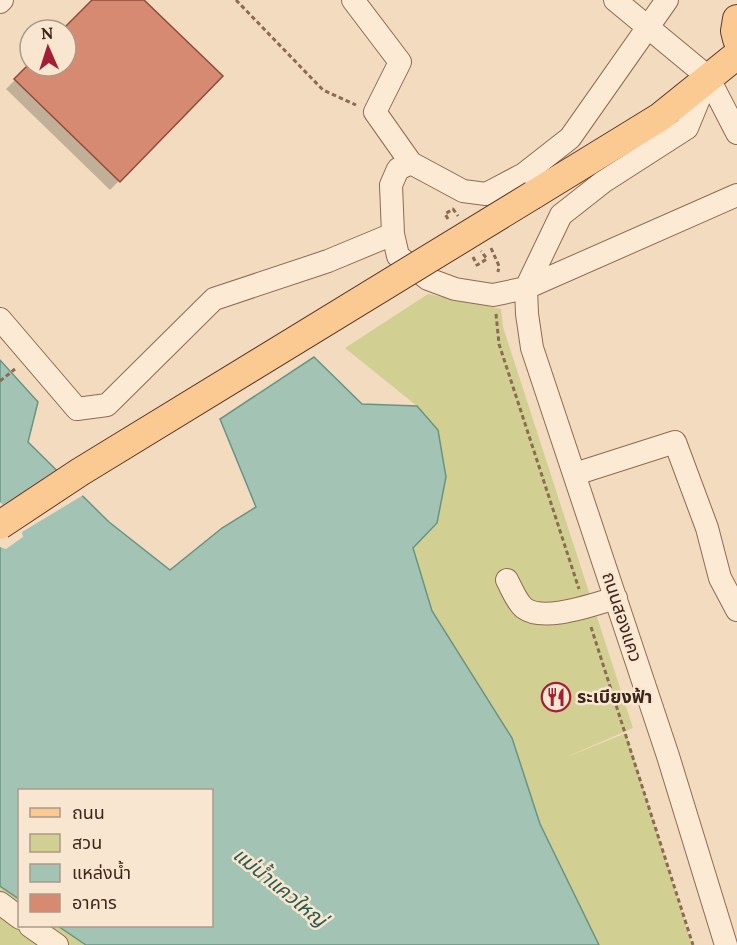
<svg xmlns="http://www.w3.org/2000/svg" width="737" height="945" font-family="Lora,'Noto Sans Thai',serif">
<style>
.green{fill:#d2cf92}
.water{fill:#a3c4b5;stroke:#699482;stroke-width:1.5}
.pier{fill:#f3dbbf}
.shadow{fill:#0003}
.building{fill:#d68a71;stroke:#904c38;stroke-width:1.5}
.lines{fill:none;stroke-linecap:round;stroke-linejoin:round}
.minor-casing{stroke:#8e6a55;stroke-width:24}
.major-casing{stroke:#5b392a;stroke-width:30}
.path{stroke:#8e6a55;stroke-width:3;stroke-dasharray:4.5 3;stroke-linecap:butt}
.minor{stroke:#fdead4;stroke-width:22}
.major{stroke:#fbc992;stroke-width:28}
.major-bridge-casing{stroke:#5b392a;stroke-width:30;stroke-linecap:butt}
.major-bridge{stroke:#fbc992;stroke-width:28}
.labels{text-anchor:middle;stroke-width:5;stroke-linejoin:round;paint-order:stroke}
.street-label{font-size:18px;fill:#3c261b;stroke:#f9e6d0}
.poi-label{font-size:18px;font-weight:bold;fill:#3c261b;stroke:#f9e6d0;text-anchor:start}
.water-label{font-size:20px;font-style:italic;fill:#295d51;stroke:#f9e6d0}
</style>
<rect width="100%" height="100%" fill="#f3dbbf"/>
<path class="green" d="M428,294L501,309L503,327L633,728L562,759L626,733L692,945H599L540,824L512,738L432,611L413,548L417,406L345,348Z
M0,886L19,899L20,926H58L86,945H0Z"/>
<path class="water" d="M314,357L362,404L417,406L438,430L446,477L437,523L413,548L432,611L512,738L540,824L599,945H86L58,926H212V790H20L19,899L0,886V360L38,402L28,442L109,522L170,570L222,528L256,507L220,419Z"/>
<path class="pier" d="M59,469L85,494L22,532L23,537L6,549L0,547V502L3,505Z"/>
<path class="shadow" d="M93,0H142L221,77L110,190L6,89L30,65L66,66V30H64Z"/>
<path class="building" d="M92,0H144L223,76L120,182L14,79L30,63V66H66V30H62Z"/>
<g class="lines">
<g class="minor-casing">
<path id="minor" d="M353,0L400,62L375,112L411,163L463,191L486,194L524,174L570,138L667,0
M615,0L708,77L737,133
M0,2L2,0
M708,77L687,128L603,182L561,215L526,288L527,314L532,348L668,756L726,945
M411,163L398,169L391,185L393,234L398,256L428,279L455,289L493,295L526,288L737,195
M0,319L77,409L107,405L214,299L328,261L393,234
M575,474L675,442L707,528L720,578L737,610
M507,580C512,589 516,601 524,608C544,623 594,604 616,598
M0,903L20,918
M30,926L57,945"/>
</g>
<g class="major-casing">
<path id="major" d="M737,19L735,31L737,39
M533,195L660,117L737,55"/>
</g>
<path class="path" d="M236,0L323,90L356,105
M448,219L445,214L453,209L458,216
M491,248L499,266L498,272
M473,257L477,265L487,259L481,251
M496,314L499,344L579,589
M0,381L15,369
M591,627L693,945"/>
<use href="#minor" class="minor"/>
<use href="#major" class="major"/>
<g class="major-bridge-casing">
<path id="major-bridge" d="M0,525L80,472L533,195"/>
</g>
<use href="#major-bridge" class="major-bridge"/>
</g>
<defs>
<g id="restaurant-ring" transform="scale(1.5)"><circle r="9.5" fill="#f9e6d0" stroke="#a41e35" stroke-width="1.5"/><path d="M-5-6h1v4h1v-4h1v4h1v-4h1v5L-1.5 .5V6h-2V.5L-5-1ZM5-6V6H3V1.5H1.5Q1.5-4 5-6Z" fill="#a41e35"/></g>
</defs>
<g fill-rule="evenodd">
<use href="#restaurant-ring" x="556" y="697"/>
</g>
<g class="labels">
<g class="street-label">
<text transform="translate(622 617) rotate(72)" y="6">ถนนสองแคว</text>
</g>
<g class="poi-label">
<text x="577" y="703">ระเบียงฟ้า</text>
</g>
<g class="water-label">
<text transform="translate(280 887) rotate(39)" y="7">แม่น้ำแควใหญ่</text>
</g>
</g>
<rect x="18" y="789" width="195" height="138" fill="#f9e6d0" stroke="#ad9988" stroke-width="1.5"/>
<rect x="30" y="808" width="30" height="9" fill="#fbc992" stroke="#ad9988" stroke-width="1.5"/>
<text x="72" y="819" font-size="18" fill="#3c261b">ถนน</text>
<rect x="30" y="834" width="30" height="18" fill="#d2cf92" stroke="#ad9988" stroke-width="1.5"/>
<text x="72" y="849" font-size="18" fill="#3c261b">สวน</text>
<rect x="30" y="864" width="30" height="18" fill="#a3c4b5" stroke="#ad9988" stroke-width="1.5"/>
<text x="72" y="879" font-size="18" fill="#3c261b">แหล่งน้ำ</text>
<rect x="30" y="894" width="30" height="18" fill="#d68a71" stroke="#ad9988" stroke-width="1.5"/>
<text x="72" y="909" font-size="18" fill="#3c261b">อาคาร</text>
<g transform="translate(48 48) rotate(357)"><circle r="28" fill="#f9e6d0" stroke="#ad9988" stroke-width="1.5"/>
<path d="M0-4.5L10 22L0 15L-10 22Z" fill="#a41e35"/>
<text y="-9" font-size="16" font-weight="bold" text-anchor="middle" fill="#3c261b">N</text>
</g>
</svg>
